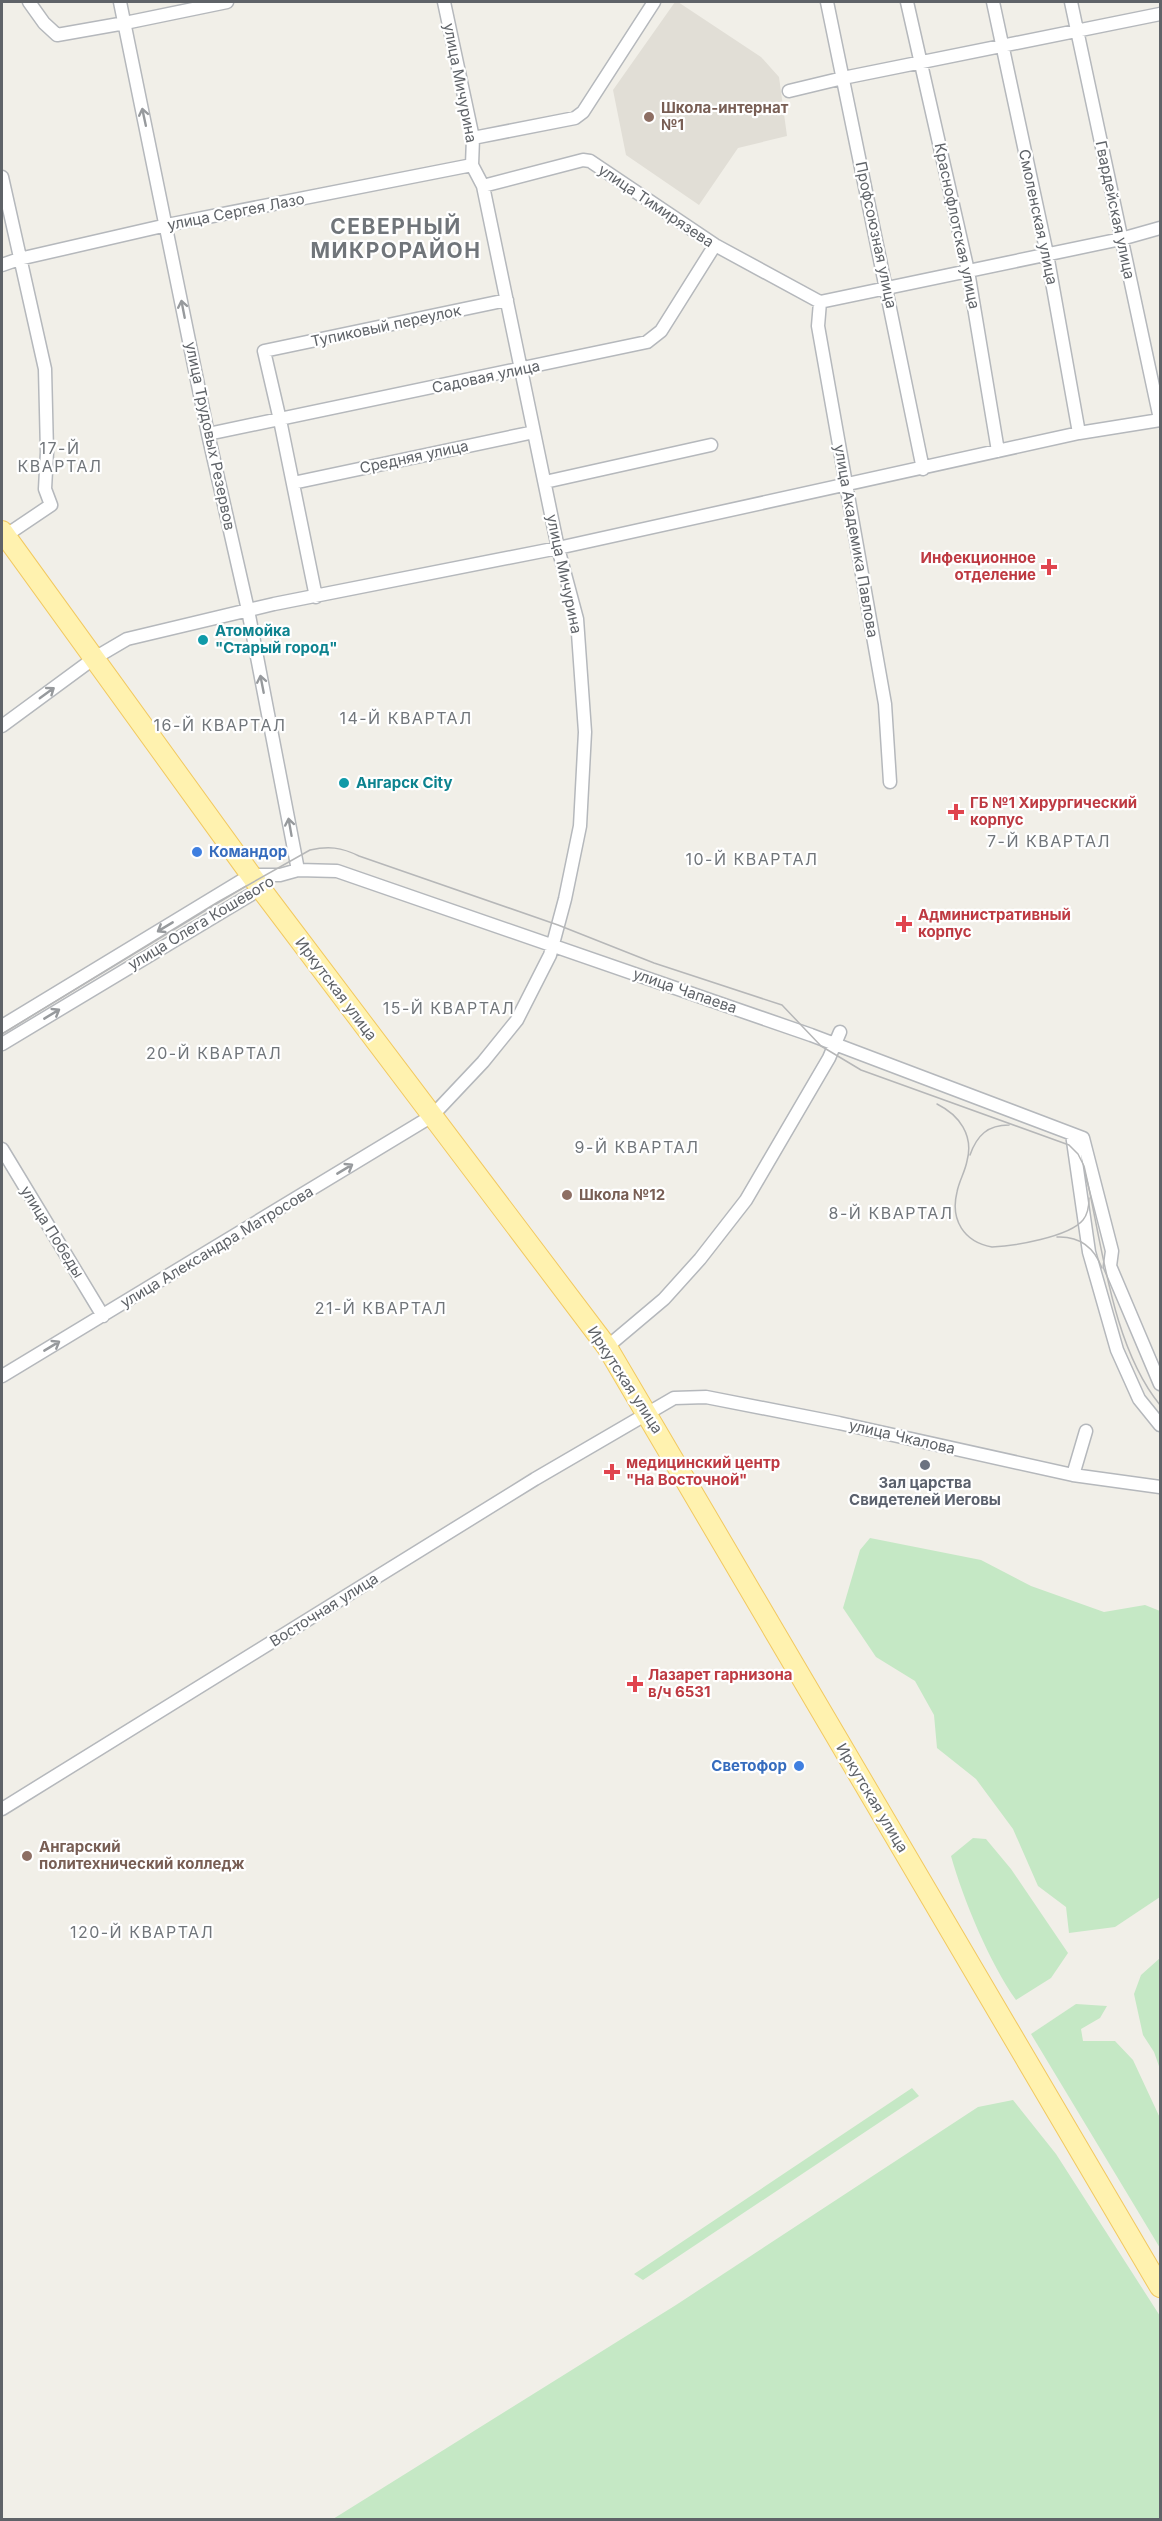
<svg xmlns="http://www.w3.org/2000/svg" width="1162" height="2521" font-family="Inter,sans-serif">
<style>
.education{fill:#e1ded6}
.green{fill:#c5e8c5}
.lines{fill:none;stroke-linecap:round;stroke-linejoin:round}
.street-casing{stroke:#b5b8bc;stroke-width:15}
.primary-casing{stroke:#f2c960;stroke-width:22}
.street{stroke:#fff;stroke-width:12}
.primary{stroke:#fff2af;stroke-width:20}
.tram{stroke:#b6b7b8;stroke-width:1.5}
.oneway{stroke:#979a9d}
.education-dot{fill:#8d6e63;stroke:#fff;stroke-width:2}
.health-dot{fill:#e0444e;stroke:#fff;stroke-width:2}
.culture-dot{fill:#0f9aa8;stroke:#fff;stroke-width:2}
.shop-dot{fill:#3f7fe0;stroke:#fff;stroke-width:2}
.worship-dot{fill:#6b7280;stroke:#fff;stroke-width:2}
.labels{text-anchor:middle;stroke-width:4.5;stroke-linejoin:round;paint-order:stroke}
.street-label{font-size:15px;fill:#5f6368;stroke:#fff}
.education-label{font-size:15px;font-weight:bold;fill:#785e54;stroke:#fff;text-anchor:start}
.health-label{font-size:15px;font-weight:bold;fill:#be3a42;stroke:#fff;text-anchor:start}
.culture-label{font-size:15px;font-weight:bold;fill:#0d838f;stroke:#fff;text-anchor:start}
.shop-label{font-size:15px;font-weight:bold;fill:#366cbe;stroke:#fff;text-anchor:start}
.worship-label{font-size:15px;font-weight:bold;fill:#5b616d;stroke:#fff}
.neighbourhood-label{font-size:16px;letter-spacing:1.5px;fill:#70757a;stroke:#fff}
.district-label{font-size:21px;font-weight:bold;letter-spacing:1.5px;fill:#70757a;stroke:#fff}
</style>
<rect width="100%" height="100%" fill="#f1efe8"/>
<path class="education" d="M675,2H678L761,57L779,77L787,136L738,148L699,205L626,155L613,90Z"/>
<path class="green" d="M870,1538L981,1560L1031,1586L1104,1612L1145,1605L1160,1611V1897L1115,1927L1069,1933L1066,1907L1038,1886L1013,1829L976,1779L937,1748L934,1715L915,1681L876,1657L843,1608L860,1550Z
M973,1838L986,1839L1011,1869L1068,1953L1051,1978L1016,2000C990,1964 963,1899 951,1856Z
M1160,1958V2069L1154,2052L1143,2035L1134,1994L1141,1975Z
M1076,2004L1107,2006L1100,2018L1081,2029L1083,2041H1115L1133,2060L1160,2118V2248L1031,2034Z
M912,2088L919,2096L643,2280L634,2274Z
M1013,2100L1056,2154L1160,2316V2519H333L676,2305L978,2107Z"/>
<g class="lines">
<g class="street-casing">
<path id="street" d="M29,2L44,23L57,35L125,23L227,2
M120,2L208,434L248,610L298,870
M827,2L923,469
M907,2L968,271L998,451
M993,2L1047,254L1079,433
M1071,2L1160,419
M789,91L843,78L1160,14
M473,138L575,118L583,112L654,2
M2,177L45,369L47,452L45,489L51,505L5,536
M483,186L583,160L590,161L715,245L820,302
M2,265L19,259L167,225L472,165
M820,302L818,326L885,704L890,782
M820,302L1121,239L1160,228
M208,434L647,342L661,331L715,245
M545,482L711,445
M293,483L534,432
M316,597L280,420L264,351L507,300
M2,726L93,659L127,639L274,604L558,548L1079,433L1160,420
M2,1026L251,875H280L298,870L337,871L811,1035L1083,1138L1112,1251L1110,1266L1160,1384
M2,1044L265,886
M1072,1134L1089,1252L1117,1350L1139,1399L1160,1425
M2,1149L103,1316
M607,1347L664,1299L700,1259L746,1200L829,1058L840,1032
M2,1376L432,1116L483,1062L517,1020L550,955L565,899L580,826L585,732L577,619L558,548L483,186L472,165L473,138L444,2
M1073,1475L1086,1431
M2,1809L535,1479L674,1398L706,1397L839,1423L1073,1475L1160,1487"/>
</g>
<g class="primary-casing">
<path id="primary" d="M2,531L261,889L607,1347L1160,2287"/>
</g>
<use href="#street" class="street"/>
<use href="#primary" class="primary"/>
<path class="tram" d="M2,1034L218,902L310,850C328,846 341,847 359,856L558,925L654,963L782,1005L821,1046L861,1070L1069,1145L1078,1154L1084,1166C1102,1241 1111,1345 1160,1405
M937,1104C959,1115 974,1135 967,1161C965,1172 959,1181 957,1192C950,1220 964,1242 992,1247C1014,1246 1069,1237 1083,1220C1088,1214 1089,1206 1089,1198
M970,1155C977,1135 988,1125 1009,1125
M1057,1237C1079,1236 1094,1247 1102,1268"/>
</g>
<defs><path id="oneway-shaft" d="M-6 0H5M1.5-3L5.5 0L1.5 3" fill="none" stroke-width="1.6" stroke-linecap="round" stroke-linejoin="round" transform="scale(1.5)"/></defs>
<g class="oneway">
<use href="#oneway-shaft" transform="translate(144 117) rotate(-102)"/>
<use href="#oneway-shaft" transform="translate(183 309) rotate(-101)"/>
<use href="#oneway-shaft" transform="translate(262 684) rotate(-101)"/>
<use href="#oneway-shaft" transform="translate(47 693) rotate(-36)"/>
<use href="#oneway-shaft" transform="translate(290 827) rotate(-100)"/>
<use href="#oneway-shaft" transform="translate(165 927) rotate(149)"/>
<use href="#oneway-shaft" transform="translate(52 1014) rotate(-31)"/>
<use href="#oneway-shaft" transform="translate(345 1169) rotate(-31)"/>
<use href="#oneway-shaft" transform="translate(52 1346) rotate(-31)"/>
</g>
<g class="education-dot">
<circle cx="649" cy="117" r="6"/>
<circle cx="567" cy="1195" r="6"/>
<circle cx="27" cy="1856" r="6"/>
</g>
<g class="health-dot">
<path d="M1046 558h6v6h6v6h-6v6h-6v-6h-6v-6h6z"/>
<path d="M953 803h6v6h6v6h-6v6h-6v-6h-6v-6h6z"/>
<path d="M901 915h6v6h6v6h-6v6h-6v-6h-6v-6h6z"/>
<path d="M609 1463h6v6h6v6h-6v6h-6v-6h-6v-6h6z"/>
<path d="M632 1675h6v6h6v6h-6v6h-6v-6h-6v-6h6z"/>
</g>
<g class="culture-dot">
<circle cx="203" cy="640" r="6"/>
<circle cx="344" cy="783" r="6"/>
</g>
<g class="shop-dot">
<circle cx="197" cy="852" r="6"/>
<circle cx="799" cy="1766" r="6"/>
</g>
<circle class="worship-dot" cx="925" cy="1465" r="6"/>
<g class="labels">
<g class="street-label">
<text transform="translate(460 83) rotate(79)" y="5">улица Мичурина</text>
<text transform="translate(656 206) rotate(34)" y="5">улица Тимирязева</text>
<text transform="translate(1115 210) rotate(78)" y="5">Гвардейская улица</text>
<text transform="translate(236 212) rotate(-11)" y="5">улица Сергея Лазо</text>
<text transform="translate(1038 217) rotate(78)" y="5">Смоленская улица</text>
<text transform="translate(957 226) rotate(78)" y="5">Краснофлотская улица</text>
<text transform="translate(876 235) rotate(78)" y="5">Профсоюзная улица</text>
<text transform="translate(386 326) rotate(-12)" y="5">Тупиковый переулок</text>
<text transform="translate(486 377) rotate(-12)" y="5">Садовая улица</text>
<text transform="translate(210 436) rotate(78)" y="5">улица Трудовых Резервов</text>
<text transform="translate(414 457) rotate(-12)" y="5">Средняя улица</text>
<text transform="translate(856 541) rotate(80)" y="5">улица Академика Павлова</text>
<text transform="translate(564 574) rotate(78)" y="5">улица Мичурина</text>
<text transform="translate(201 923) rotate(-31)" y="5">улица Олега Кошевого</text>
<text transform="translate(336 989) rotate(53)" y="5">Иркутская улица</text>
<text transform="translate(685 991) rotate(19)" y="5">улица Чапаева</text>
<text transform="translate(52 1232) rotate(58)" y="5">улица Победы</text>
<text transform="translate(217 1247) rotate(-31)" y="5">улица Александра Матросова</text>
<text transform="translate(625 1380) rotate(57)" y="5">Иркутская улица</text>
<text transform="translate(902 1437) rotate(13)" y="5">улица Чкалова</text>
<text transform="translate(324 1610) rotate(-32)" y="5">Восточная улица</text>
<text transform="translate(872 1798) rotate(59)" y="5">Иркутская улица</text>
</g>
<g class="education-label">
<text x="661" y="113">Школа-интернат<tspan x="661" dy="17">№1</tspan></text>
<text x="579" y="1200">Школа №12</text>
<text x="39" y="1852">Ангарский<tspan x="39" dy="17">политехнический колледж</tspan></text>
</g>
<g class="health-label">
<text x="1036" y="563" text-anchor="end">Инфекционное<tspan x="1036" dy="17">отделение</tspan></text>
<text x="970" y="808">ГБ №1 Хирургический<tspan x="970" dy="17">корпус</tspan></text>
<text x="918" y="920">Административный<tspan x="918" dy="17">корпус</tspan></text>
<text x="626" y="1468">медицинский центр<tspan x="626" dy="17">"На Восточной"</tspan></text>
<text x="648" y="1680">Лазарет гарнизона<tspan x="648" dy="17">в/ч 6531</tspan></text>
</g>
<g class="culture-label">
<text x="215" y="636">Атомойка<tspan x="215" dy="17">"Старый город"</tspan></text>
<text x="356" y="788">Ангарск City</text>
</g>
<g class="shop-label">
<text x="209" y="857">Командор</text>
<text x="787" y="1771" text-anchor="end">Светофор</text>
</g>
<g class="worship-label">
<text x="925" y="1488">Зал царства<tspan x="925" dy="17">Свидетелей Иеговы</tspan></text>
</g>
<g class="neighbourhood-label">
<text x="60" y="454">17-Й<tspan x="60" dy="18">КВАРТАЛ</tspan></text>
<text x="406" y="724">14-Й КВАРТАЛ</text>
<text x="220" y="731">16-Й КВАРТАЛ</text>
<text x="1049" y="847">7-Й КВАРТАЛ</text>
<text x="752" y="865">10-Й КВАРТАЛ</text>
<text x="449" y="1014">15-Й КВАРТАЛ</text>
<text x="214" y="1059">20-Й КВАРТАЛ</text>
<text x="637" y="1153">9-Й КВАРТАЛ</text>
<text x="891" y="1219">8-Й КВАРТАЛ</text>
<text x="381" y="1314">21-Й КВАРТАЛ</text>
<text x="142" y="1938">120-Й КВАРТАЛ</text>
</g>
<g class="district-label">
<text x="396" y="234">СЕВЕРНЫЙ<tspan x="396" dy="24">МИКРОРАЙОН</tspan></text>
</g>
</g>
<rect width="1162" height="2521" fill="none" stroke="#5f6368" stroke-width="6"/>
</svg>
